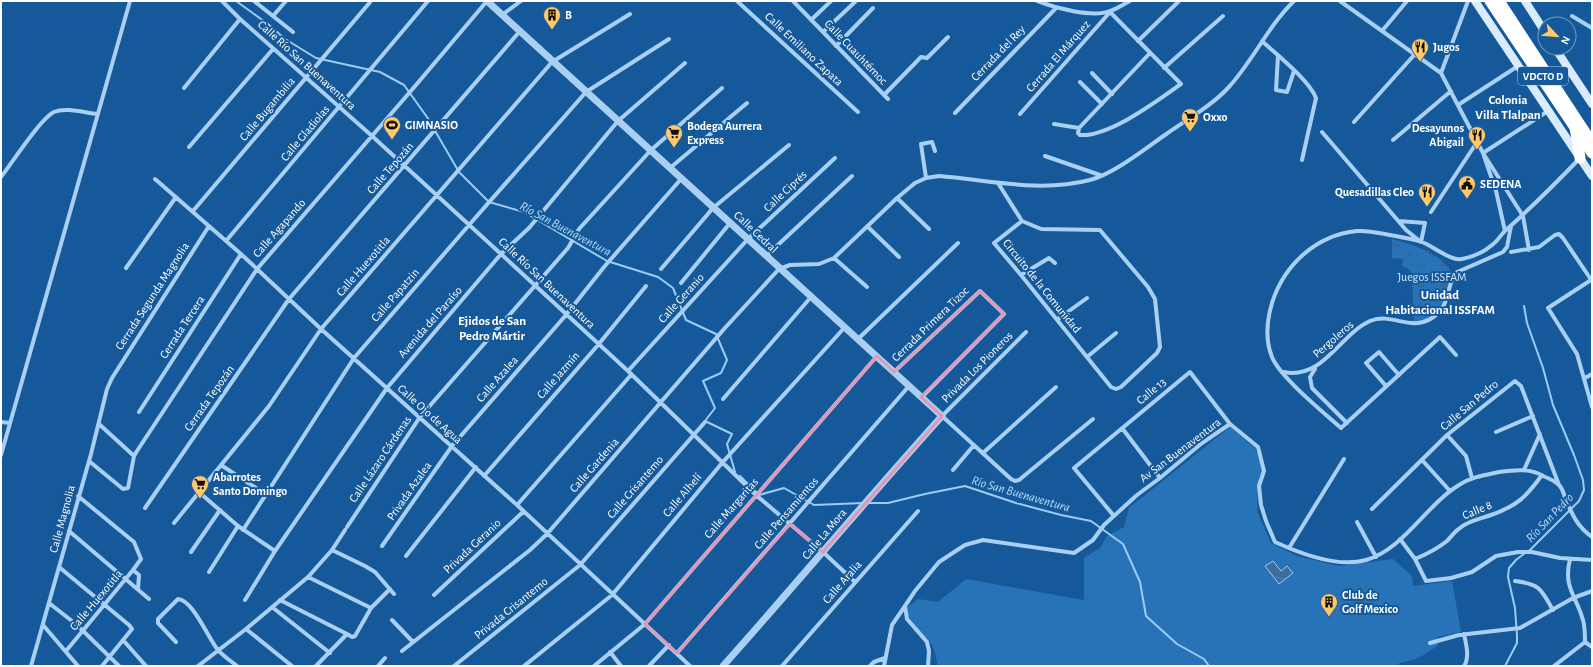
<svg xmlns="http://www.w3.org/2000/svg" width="1593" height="667" font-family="'Alegreya Sans',sans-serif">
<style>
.green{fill:#2873b8}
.park{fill:url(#park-tufts)}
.water{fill:url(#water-ripples);stroke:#9cccf5}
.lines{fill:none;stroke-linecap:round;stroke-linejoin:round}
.stream{stroke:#9cccf5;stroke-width:2}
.minor{stroke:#a9d0f3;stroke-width:4}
.tertiary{stroke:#a9d0f3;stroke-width:7}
.secondary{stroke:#d9ebfc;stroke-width:8}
.motorway{stroke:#fff;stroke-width:11}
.motorway-bridge{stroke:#fff;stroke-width:11}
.marked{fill:none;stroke:#e497b5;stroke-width:3;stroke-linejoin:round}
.labels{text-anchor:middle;stroke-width:4;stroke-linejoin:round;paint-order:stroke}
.shield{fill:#15599a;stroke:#b9cde1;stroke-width:1}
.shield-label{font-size:11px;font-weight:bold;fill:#fff}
.poi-label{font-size:12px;font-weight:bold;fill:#fff;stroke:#15599a;text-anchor:start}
.street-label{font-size:12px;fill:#fff;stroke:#15599a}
.park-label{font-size:12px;fill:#d1e8fd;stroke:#15599a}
.neighbourhood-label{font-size:13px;font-weight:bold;fill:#fff;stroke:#15599a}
.water-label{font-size:13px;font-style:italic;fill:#b6daf9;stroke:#15599a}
</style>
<defs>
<pattern id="park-tufts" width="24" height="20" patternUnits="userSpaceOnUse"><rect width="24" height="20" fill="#2873b8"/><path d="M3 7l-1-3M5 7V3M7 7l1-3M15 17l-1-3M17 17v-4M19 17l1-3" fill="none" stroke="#3c5e7d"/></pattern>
<pattern id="water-ripples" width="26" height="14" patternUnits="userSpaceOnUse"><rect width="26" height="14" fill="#3c6d9b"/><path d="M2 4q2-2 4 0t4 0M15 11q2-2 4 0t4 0" fill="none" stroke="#5983aa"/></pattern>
</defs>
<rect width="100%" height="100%" fill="#15599a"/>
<path class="green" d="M1230,427L1255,448L1263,468L1258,488L1257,511L1271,543L1297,556L1339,566L1393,559L1412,576L1413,586L1452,581L1461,632L1437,637L1438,645C1424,656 1416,660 1399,663L1398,666H938C936,659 935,648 930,642C919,628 907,629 908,607L918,599L938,602L966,579L1084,600V558L1100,548L1107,536L1124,527L1129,508Z"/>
<path class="park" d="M1392,239C1416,246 1439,252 1453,274L1444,307L1431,318L1414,323L1412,275C1410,270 1408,267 1402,266L1403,259L1392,258Z"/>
<path class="water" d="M1273,561L1281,571L1287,566L1293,573L1279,584L1265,566Z"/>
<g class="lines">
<path class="stream" d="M236,1L268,24L285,39L316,58L380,72L404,85L427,117L459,172L489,202L524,212L607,261L658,277L673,288L686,320L716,334L727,360L721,373L703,381L715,408L705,421L732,434L727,444L735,472
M1524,306L1527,323L1543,368L1553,405L1574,455L1583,480L1584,490L1579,501L1529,551
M740,476L759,495L784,488L814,505L863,503
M867,503H888L925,494L965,486L1016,503L1061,515L1091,521L1123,544L1140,582L1146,616L1177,644L1204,659L1209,666
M1505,666L1517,643V636L1515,608L1508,577L1509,568L1516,560L1525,553"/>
<path class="minor" d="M222,1L240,19L372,136L501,254L628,371L756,495L823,552L855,582
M254,1L293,32
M737,1L858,112
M793,1L888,99
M1037,1C1055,8 1092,18 1110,11C1117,9 1124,4 1130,1
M1340,1L1441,73L1483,153L1523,216L1529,250
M502,15L521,1
M273,16L286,1
M1572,16L1592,28
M811,20L831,1
M1382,31L1407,1
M823,32L856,1
M1138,41L1179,1
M1262,41C1277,55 1309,80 1316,98L1302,160
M836,46L873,8
M1278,56L1276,90L1287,92L1294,71
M1164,68L1223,16
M1092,73L1112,94
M1441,73L1468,1
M1080,82L1102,104
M184,88L240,19
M884,95L921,57L927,58L948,37
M1458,105L1518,66
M955,113L1056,8
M1020,114L1110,12L1181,84C1157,101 1109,137 1080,135L1078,133L1079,128L1150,53
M1354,122L1415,54
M1054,124L1079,128
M1322,132L1406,230L1421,242L1425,223L1399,221
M1393,140L1451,91
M189,147L273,49
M1045,156L1100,175
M670,168L747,103
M1,177C12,163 40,119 54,112C66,107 85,113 98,114
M926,178L921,144L932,142L935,151
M155,179L241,254L321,329L517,505L690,666
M998,183L1022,221
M897,198L929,229
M193,211L371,1
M1431,212L1477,142
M1022,221L1041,229L1100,230L1148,287L1155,299L1160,347L1157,353L1121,387L1116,389L1111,387L1021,275L994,243Z
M868,227L899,257
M1505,231L1496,191L1483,153L1548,111
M226,241L428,1
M1511,252L1539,247L1555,235L1559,234L1563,238L1592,281
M766,256L852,176
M834,258L867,287
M126,268L176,197
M661,269L713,208L789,145
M1021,275L1049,258L1055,263
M1591,280L1548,308L1577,354L1592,407
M681,283L730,223
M1058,319L1087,298
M1026,332L942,416L1011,479L1015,481L1019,480L1093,419
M858,339L958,243
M1456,355L1440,337L1341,428C1323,412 1280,377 1272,357C1265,340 1267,320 1272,303C1284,265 1316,235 1357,231C1369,230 1383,234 1396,236C1404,238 1414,239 1422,242C1433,246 1452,262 1462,259C1472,257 1484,252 1492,245C1498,241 1501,234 1506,230C1532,207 1556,183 1580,158
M1087,357L1116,333
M1315,369L1310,377L1312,388L1347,423
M628,371L748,239L835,158
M894,372L980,291L1004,314L922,397
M1284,372C1323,380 1339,335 1370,321C1391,312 1411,332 1432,318C1450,307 1446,289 1455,273L1503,252L1507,247L1511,226
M1585,378L1592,374
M1386,386L1366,363L1379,352L1399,375
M723,399L811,297
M139,412L241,254
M1,422L10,423
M99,424L134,456
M1122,428L1160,478
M1496,432L1533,416
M1447,435L1466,456L1472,478
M983,453L1056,387
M1,455L130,1
M1422,460L1450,491
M89,461L123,489L128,488L134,456L137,451L257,269L416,85L487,1
M221,465L265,494
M953,470L974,445
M1524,470L1540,434
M484,476L598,345L646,286
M200,493L238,526L275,551
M517,505L631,375
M145,508L289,299L520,31
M1372,509L1447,435L1515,381L1521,386L1559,485
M1114,516L1074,468L1190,372L1230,424
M1357,522L1376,557
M174,523L269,406L321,329L552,62L630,14
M347,527L420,417L568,248L579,229L651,150L722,88
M243,530L354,358L469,225L586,92L669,39
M69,531L149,599
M1400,539L1415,559L1426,581L1451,578L1472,572L1496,556L1518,552H1532L1560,558L1592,560
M382,546L452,446L566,315L604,267L681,179
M1289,548L1344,459
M332,550L365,566L375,572L394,594
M191,552L220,510
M406,556L476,467
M1415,559C1427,554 1437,549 1447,541C1451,537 1455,531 1460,528C1468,521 1480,519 1491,515C1517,506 1526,497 1542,475
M1570,559C1563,588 1576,595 1583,620C1585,627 1585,635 1585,642L1592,647
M59,567L129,625L132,629L102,666
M133,570L139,575L138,589
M209,572L238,526
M308,577L371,608
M1515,581C1540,584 1541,589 1553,610
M434,595L524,511
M245,600L275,551L387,388L501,254L529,228L618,121L685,63
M280,600L347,634
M49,603L77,625L119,666
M905,606L907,619L927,642L929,651L928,666
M272,607L330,653
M392,620L413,642
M43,625L78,666
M246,629L292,666
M1464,634C1466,644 1470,657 1464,666
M123,640L146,666
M176,642L158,623V619L178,599C193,600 208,638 218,650C223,656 231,661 237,666
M1430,643L1459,635L1520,628L1573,598L1592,591
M66,651L133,570L141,559L134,542L78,496
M402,651L530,550L547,534L724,329L779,269L790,265L819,264L834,258L897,198L915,183L926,178L939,176C989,180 1039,193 1090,180C1115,173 1143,150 1165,135C1186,120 1210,107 1228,88C1253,61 1268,26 1294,1
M610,652L621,666
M677,653L909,386
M31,666L91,454L107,389L112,378L209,226
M198,666L246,629L308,577L332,550L345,530
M316,666L347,634L352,637L355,636L371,608L390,589
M378,666L385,658
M454,666L580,565L705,422
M524,666L612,595L722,463L845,327
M594,666L645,624L877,356
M649,666L669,645
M782,666L918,511
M870,666L874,662L885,658
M884,666L892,625L905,606L915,591L939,562L965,545L983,540L1074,553L1093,540L1104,525L1137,495L1160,478L1202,443L1230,424L1258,447L1264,471L1259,486L1261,505L1266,521L1275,542C1299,553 1339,568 1366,560C1403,550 1426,505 1459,485C1471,477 1485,475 1499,472C1514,470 1530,468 1543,476C1548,478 1555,481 1559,485C1562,488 1564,494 1565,498C1573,516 1577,526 1592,537
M1554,666L1585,642"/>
<path class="tertiary" d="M487,1L942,416C868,498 797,583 723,666"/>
<path class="secondary" d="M1475,1L1592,176
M1525,1L1545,32
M1555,48L1592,104"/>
<path class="motorway" d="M1499,1L1592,143
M1575,127L1580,158"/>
<path class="motorway-bridge" d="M1490,1L1592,153"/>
</g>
<path class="marked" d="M980,291L1004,314L921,397L942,416L823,552L790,524L677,653L645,624L877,356L894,372Z"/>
<defs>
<g id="building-pin" transform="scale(0.9)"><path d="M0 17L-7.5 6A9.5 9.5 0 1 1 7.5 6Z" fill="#ffc96b" stroke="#15599a"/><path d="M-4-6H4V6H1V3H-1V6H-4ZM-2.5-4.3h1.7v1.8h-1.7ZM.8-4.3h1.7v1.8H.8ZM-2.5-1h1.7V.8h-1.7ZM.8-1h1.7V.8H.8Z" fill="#111"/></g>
<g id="restaurant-pin" transform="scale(0.9)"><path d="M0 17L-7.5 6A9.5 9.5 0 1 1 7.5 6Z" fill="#ffc96b" stroke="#15599a"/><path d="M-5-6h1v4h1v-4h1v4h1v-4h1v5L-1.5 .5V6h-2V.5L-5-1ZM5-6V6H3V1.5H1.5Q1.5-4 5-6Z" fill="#111"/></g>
<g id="supermarket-pin" transform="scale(0.9)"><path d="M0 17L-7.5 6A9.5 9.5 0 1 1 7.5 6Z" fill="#ffc96b" stroke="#15599a"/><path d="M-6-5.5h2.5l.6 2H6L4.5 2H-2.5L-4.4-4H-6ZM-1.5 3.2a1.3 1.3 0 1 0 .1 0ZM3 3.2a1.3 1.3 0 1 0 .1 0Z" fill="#111"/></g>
<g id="stadium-pin" transform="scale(0.9)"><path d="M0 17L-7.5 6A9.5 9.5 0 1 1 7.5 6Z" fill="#ffc96b" stroke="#15599a"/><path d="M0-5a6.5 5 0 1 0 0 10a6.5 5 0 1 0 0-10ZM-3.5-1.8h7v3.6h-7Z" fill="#111"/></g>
<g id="civic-pin" transform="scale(0.9)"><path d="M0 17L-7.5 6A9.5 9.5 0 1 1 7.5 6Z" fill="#ffc96b" stroke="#15599a"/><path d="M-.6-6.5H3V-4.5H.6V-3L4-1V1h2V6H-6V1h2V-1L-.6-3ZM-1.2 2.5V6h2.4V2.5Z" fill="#111"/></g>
</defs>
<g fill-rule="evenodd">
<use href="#building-pin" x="552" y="15"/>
<use href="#restaurant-pin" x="1420" y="47"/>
<use href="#supermarket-pin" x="1190" y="117"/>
<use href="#stadium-pin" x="392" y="125"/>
<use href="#supermarket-pin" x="674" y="133"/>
<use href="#restaurant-pin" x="1477" y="135"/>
<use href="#civic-pin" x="1467" y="184"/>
<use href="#restaurant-pin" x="1427" y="192"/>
<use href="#supermarket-pin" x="200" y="484"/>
<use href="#building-pin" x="1329" y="602"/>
</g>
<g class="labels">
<rect class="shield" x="1518" y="67" width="50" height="18" rx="3"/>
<g class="shield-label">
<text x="1543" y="80">VDCTO D</text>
</g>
<g class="poi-label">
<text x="565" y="19">B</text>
<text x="1433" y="51">Jugos</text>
<text x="1203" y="121">Oxxo</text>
<text x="405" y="129">GIMNASIO</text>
<text x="687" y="130">Bodega Aurrera<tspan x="687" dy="14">Express</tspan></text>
<text x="1464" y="132" text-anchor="end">Desayunos<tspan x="1464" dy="14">Abigail</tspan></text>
<text x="1480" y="188">SEDENA</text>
<text x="1414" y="196" text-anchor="end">Quesadillas Cleo</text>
<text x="213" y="481">Abarrotes<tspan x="213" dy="14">Santo Domingo</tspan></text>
<text x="1342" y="599">Club de<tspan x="1342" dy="14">Golf Mexico</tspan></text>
</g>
<g class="street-label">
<text transform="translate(804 49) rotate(43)" y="4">Calle Emiliano Zapata</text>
<text transform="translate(856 52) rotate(46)" y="4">Calle Cuauhtémoc</text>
<text transform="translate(998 53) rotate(-46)" y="4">Cerrada del Rey</text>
<text transform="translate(1058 56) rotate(-49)" y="4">Cerrada El Márquez</text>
<text transform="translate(307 65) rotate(42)" y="4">Calle Río San Buenaventura</text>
<text transform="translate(267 109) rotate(-50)" y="4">Calle Bugambilia</text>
<text transform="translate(305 133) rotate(-50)" y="4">Calle Gladiolas</text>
<text transform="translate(390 168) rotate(-49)" y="4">Calle Tepozán</text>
<text transform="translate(785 191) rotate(-43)" y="4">Calle Ciprés</text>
<text transform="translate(279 228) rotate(-49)" y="4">Calle Agapando</text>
<text transform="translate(756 232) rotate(43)" y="4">Calle Cedral</text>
<text transform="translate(363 266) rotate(-49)" y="4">Calle Huexotitla</text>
<text transform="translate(547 283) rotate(43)" y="4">Calle Río San Buenaventura</text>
<text transform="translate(1042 286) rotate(51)" y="4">Circuito de la Comunidad</text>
<text transform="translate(395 295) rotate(-49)" y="4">Calle Papatzin</text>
<text transform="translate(152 296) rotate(-57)" y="4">Cerrada Segunda Magnolia</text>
<text transform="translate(681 298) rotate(-48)" y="4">Calle Geranio</text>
<text transform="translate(430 322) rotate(-49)" y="4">Avenida del Paraíso</text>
<text transform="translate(930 324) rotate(-44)" y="4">Cerrada Primera Tizoc</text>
<text transform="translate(182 327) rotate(-57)" y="4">Cerrada Tercera</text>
<text transform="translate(1333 339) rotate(-41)" y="4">Pergoleros</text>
<text transform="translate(977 367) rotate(-45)" y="4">Privada Los Pioneros</text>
<text transform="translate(558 375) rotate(-49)" y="4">Calle Jazmín</text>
<text transform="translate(497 379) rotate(-49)" y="4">Calle Azalea</text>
<text transform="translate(1151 391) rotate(-40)" y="4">Calle 13</text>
<text transform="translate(209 398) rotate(-55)" y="4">Cerrada Tepozán</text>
<text transform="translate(1469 405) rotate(-40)" y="4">Calle San Pedro</text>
<text transform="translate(430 414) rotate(42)" y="4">Calle Ojo de Agua</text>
<text transform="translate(1180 450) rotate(-37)" y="4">Av San Buenaventura</text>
<text transform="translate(380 459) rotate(-56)" y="4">Calle Lázaro Cárdenas</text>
<text transform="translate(594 465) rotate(-49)" y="4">Calle Gardenia</text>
<text transform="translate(635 487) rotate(-49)" y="4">Calle Crisantemo</text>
<text transform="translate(409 491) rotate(-55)" y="4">Privada Azalea</text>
<text transform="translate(682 495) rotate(-50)" y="4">Calle Alhelí</text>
<text transform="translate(731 508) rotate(-49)" y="4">Calle Margaritas</text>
<text transform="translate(1477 510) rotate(-22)" y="4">Calle 8</text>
<text transform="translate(786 513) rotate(-49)" y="4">Calle Pensamientos</text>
<text transform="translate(62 519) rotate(-75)" y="4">Calle Magnolia</text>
<text transform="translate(824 534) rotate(-50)" y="4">Calle La Mora</text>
<text transform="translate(472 546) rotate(-43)" y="4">Privada Geranio</text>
<text transform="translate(842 582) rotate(-49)" y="4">Calle Aralia</text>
<text transform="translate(96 600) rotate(-50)" y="4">Calle Huexotitla</text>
<text transform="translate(511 608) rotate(-39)" y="4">Privada Crisantemo</text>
</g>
<g class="park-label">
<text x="1432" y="281">Juegos ISSFAM</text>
</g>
<g class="neighbourhood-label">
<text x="1508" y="104">Colonia<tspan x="1508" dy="15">Villa Tlalpan</tspan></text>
<text x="1440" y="299">Unidad<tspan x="1440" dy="15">Habitacional ISSFAM</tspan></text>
<text x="492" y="325">Ejidos de San<tspan x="492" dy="15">Pedro Mártir</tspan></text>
</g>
<g class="water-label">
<text transform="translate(566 228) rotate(28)" y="5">Río San Buenaventura</text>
<text transform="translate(1021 493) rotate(16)" y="5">Río San Buenaventura</text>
<text transform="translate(1549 517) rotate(-46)" y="5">Río San Pedro</text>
</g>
</g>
<rect width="1593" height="667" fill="none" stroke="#ffffff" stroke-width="4"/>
<g transform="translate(1557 36) rotate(116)"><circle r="19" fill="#15599a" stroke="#739bc2"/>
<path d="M0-3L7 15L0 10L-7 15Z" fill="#ffc96b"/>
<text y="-6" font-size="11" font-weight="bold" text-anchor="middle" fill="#ffffff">N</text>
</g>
</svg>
